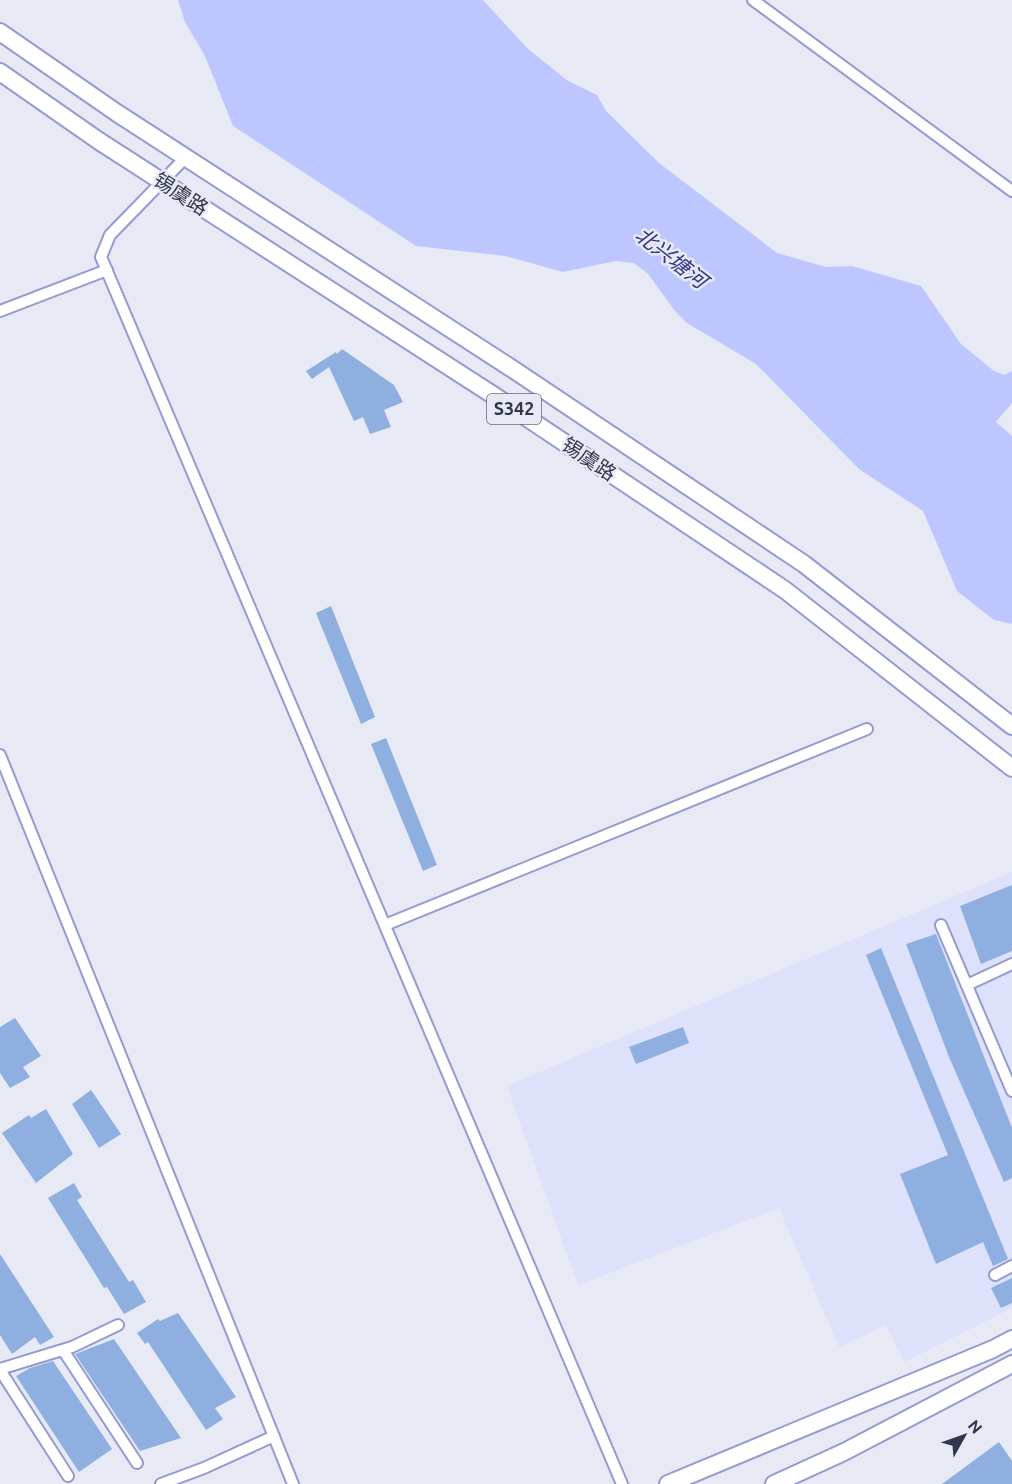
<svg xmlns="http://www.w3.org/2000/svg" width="1012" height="1484" font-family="Ubuntu,'Noto Sans SC',sans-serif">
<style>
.built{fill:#dde1fb}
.water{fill:#bec6ff}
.building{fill:#8eafdf}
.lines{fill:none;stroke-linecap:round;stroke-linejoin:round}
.street-casing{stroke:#939bd0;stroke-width:14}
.primary-casing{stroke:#939bd0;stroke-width:20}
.street{stroke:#fff;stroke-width:10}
.primary{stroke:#fff;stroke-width:16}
.labels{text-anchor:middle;stroke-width:5;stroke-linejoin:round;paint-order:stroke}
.shield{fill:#e7e9f5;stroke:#686c7f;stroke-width:1.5}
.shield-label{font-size:18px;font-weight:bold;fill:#32364c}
.street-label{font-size:20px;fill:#32364c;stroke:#e7e9f5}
.water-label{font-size:21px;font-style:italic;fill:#343584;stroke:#e7e9f5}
</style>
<rect width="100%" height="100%" fill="#e7e9f5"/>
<path class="built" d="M1012,872V1308L904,1362L886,1325L839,1347L779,1208L578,1285L507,1086Z"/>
<path class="water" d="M178,0H483L528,49L568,81L597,95L606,111L659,163L777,253L826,267L852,266L921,286L961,344L994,371L1004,375L1012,371V403L996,422L1012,436V624L994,620L957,591L923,511L859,469L756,364L687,323L675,311L648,274L634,263L616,261L563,272L505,256L416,246L233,126L205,56L185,22Z"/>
<path class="building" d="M342,349L394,385L403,402L384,410L391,427L370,434L363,417L354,421L329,367L312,379L306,371L336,352L337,354Z
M331,606L375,717L361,724L316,613Z
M386,738L437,865L423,871L371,744Z
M1012,885V951L981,964L960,906Z
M936,934L1012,1128V1178L1004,1182L949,1057L906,944Z
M881,948L1008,1259L993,1266L983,1242L936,1264L900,1174L948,1155L866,955Z
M15,1018L41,1056L23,1067L30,1077L10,1088L0,1073V1027Z
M683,1027L689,1043L636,1064L629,1047Z
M91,1090L121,1134L99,1148L72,1104Z
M46,1109L73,1154L36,1183L2,1133L29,1115L31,1118Z
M74,1183L82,1197L77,1200L129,1282L133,1280L146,1302L124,1314L107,1287L104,1288L48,1198Z
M0,1254L54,1337L40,1345L35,1337L12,1354L0,1335Z
M1012,1278V1303L1001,1308L991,1288Z
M178,1313L236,1397L215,1408L223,1419L206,1430L148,1342L145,1344L137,1333L158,1319L160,1321Z
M114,1339L181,1438L140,1451L75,1354Z
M53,1361L112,1449L79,1472L16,1376L30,1368Z
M999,1442L1012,1461V1484H942Z"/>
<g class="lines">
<g class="street-casing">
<path id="street" d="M753,0L1012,191
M185,158L110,235L101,257L622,1484
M0,311L107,270
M0,755L293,1484
M385,925L867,729
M941,925L1012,1091
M967,985L1012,964
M995,1275L1012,1266
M63,1350L137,1463
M0,1369L72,1347L118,1325
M0,1370L68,1476
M161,1484L204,1468L274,1436"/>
</g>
<g class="primary-casing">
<path id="primary" d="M0,32L117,113L511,368L804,564L1012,726
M0,72L99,141L493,395L785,590L1012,768
M668,1484L993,1349L1012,1339
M774,1484L844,1452L1012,1364"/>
</g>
<use href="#street" class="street"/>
<use href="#primary" class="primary"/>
</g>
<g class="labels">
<rect class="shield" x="487" y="394" width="54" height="30" rx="4.5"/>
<g class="shield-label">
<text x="514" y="415">S342</text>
</g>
<g class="street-label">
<text transform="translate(181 194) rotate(33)" y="7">锡虞路</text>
<text transform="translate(589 459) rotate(34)" y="7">锡虞路</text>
</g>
<g class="water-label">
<text transform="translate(671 258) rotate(38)" y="7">北兴塘河</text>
</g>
</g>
<g transform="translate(964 1436) rotate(50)" stroke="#e7e9f5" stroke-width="4.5" paint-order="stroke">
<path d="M0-4.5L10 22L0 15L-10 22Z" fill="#32364c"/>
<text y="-9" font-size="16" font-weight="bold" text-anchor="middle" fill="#32364c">N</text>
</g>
</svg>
